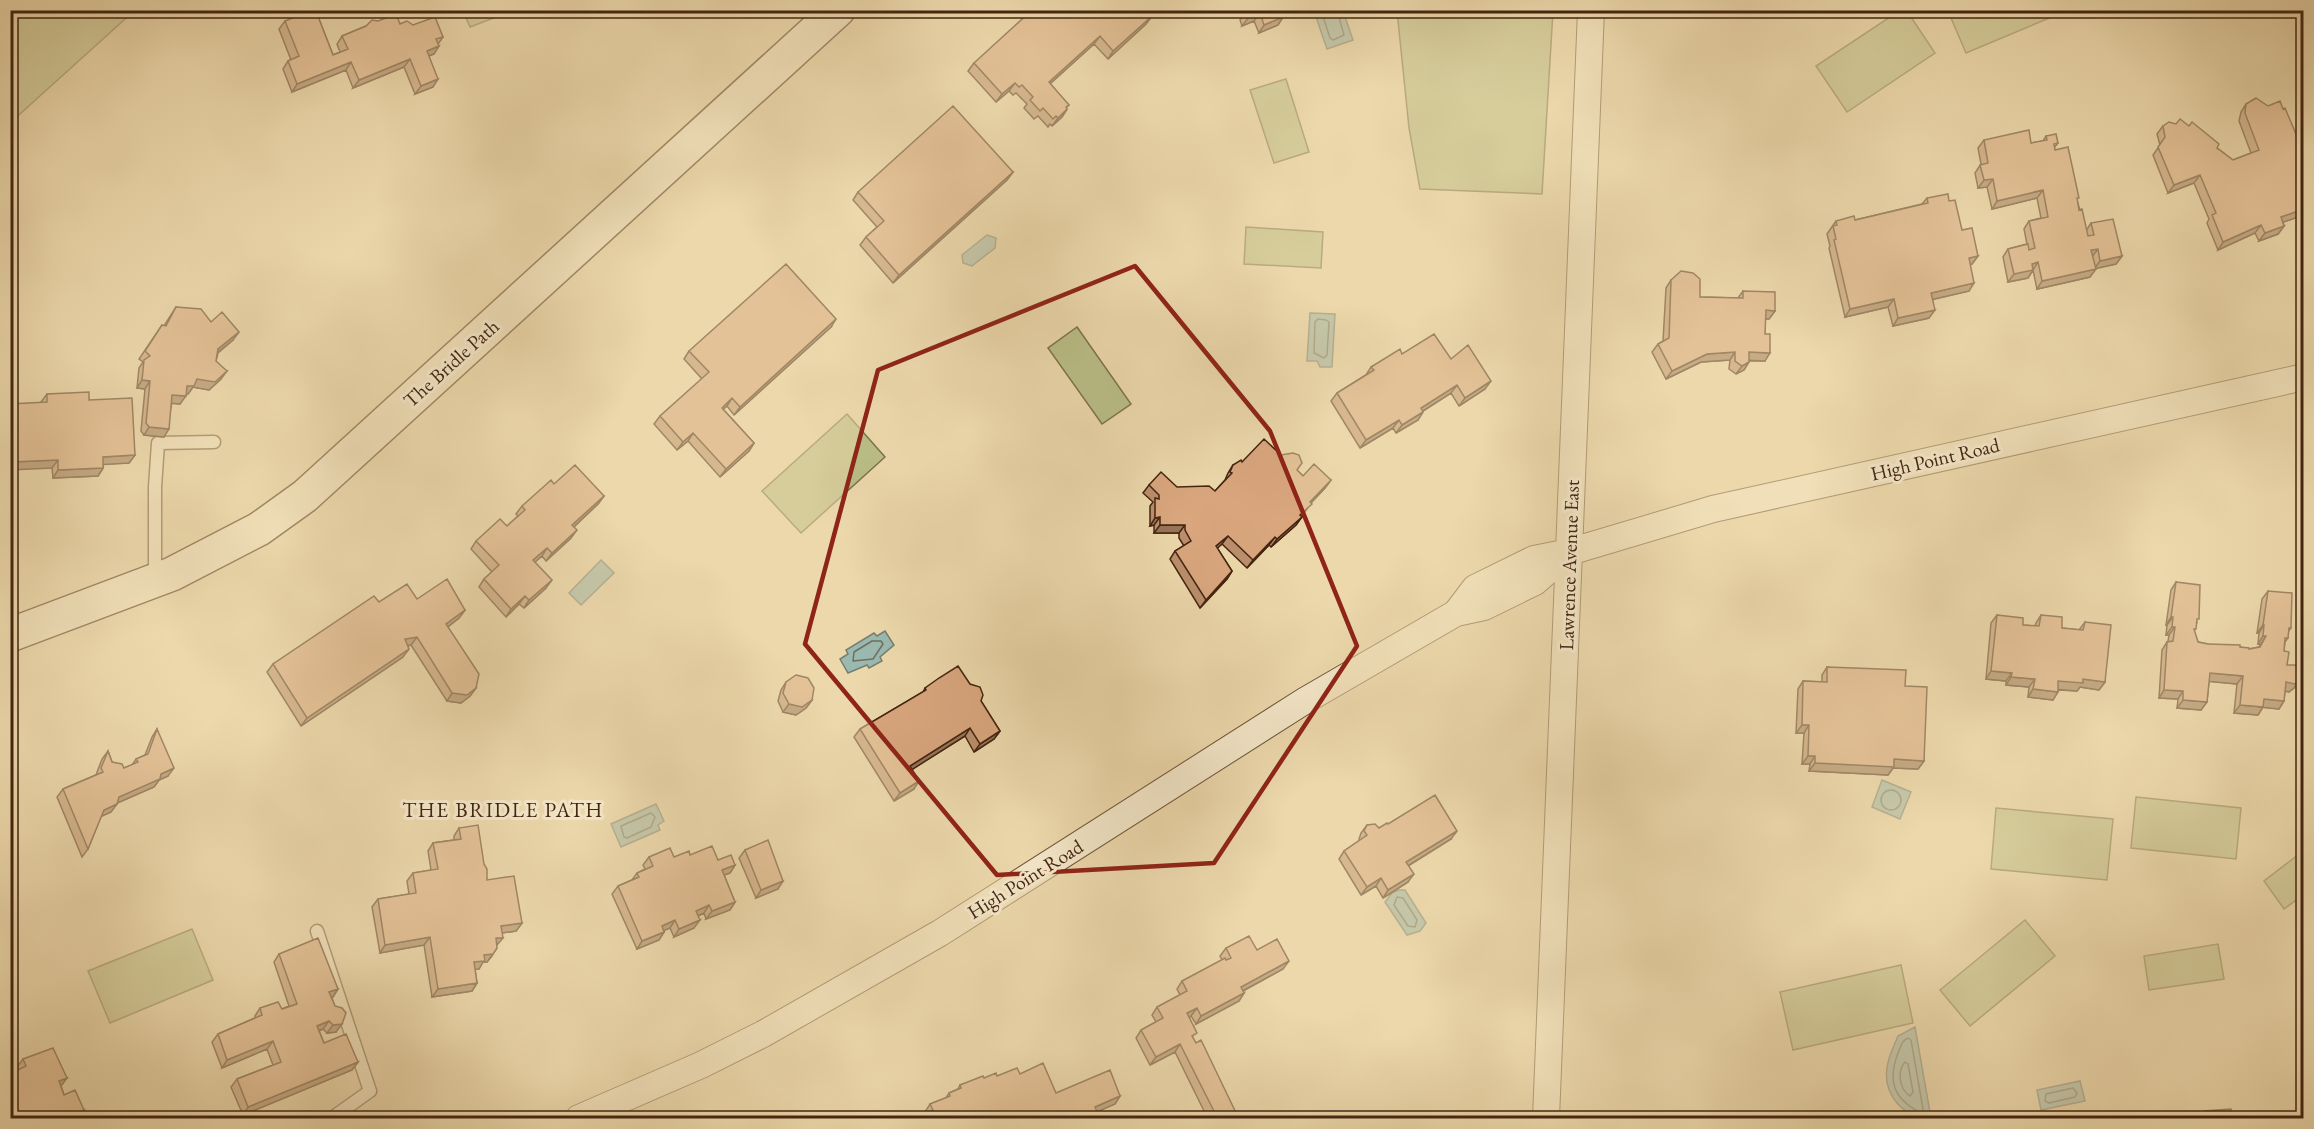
<svg xmlns="http://www.w3.org/2000/svg" width="2314" height="1129" font-family="'EB Garamond',serif">
<style>
.green{fill:#babe87;stroke:#7e724c;stroke-width:1.5}
.water{fill:#9ab9b0;stroke:#777e70;stroke-width:1.5}
.lines{fill:none;stroke-linecap:round;stroke-linejoin:round}
.shore{stroke:#6e6f60;stroke-width:1.5}
.lane-casing{stroke:#6d5238;stroke-width:15}
.street-casing{stroke:#6d5238;stroke-width:28}
.secondary-casing{stroke:#432511;stroke-width:36}
.lane{stroke:#f3e6c8;stroke-width:12}
.street{stroke:#f3e6c8;stroke-width:26}
.secondary{stroke:#f3e6c8;stroke-width:33}
.wall{fill:#bb8f6c;stroke:#432511;stroke-width:1.5}
.shaded-wall{fill:#987458;stroke:#432511;stroke-width:1.5}
.building{fill:#d9a67e;stroke:#432511;stroke-width:1.5}
.marked{fill:none;stroke:#8f2418;stroke-width:4.5;stroke-linejoin:round}
.labels{text-anchor:middle;stroke-width:6;stroke-linejoin:round;paint-order:stroke}
.street-label{font-size:20px;fill:#432511;stroke:#f3e6c8}
.neighbourhood-label{font-size:21px;letter-spacing:1.5px;fill:#432511;stroke:#f3e6c8}
</style>
<rect width="100%" height="100%" fill="#ecd8ab"/>
<filter id="stains"><feTurbulence type="fractalNoise" baseFrequency=".00333" numOctaves="4"/><feColorMatrix values="0 0 0 0 .2 0 0 0 0 .09 0 0 0 0 .02 0 0 0 .5 -.17"/></filter>
<radialGradient id="worn" r=".72"><stop offset=".6" stop-color="#630" stop-opacity="0"/><stop offset="1" stop-color="#630" stop-opacity=".3"/></radialGradient>
<path class="green" d="M11,10H134V11L11,122Z
M463,11H512L470,27Z
M1397,11H1553L1542,194L1420,189L1409,128Z
M1899,11H1907L1935,53L1847,112L1816,66Z
M1948,11H2066L1966,53Z
M1286,79L1309,152L1274,163L1250,90Z
M1246,227L1323,232L1321,268L1244,264Z
M1077,327L1131,404L1102,424L1048,348Z
M847,414L885,457L801,533L762,491Z
M2136,797L2241,808L2236,859L2131,848Z
M1996,808L2113,819L2107,880L1991,869Z
M2303,851V895L2284,909L2264,881Z
M2025,920L2055,956L1970,1026L1940,990Z
M192,929L213,980L110,1023L88,971Z
M2218,944L2224,979L2149,990L2144,956Z
M1901,965L1913,1023L1793,1050L1780,992Z"/>
<path class="water" d="M1314,11H1343L1353,40L1327,49Z
M987,235L996,238L995,248L972,266L963,263L962,255Z
M1310,313L1335,314L1332,367H1320L1317,361H1307Z
M601,560L614,573L581,605L569,593Z
M885,631L894,645L880,657L882,661L869,668L867,665L848,673L840,659L848,654L846,650L874,633L877,636Z
M1882,780L1911,792L1900,819L1872,807Z
M656,804L664,821L658,825L660,830L621,847L611,824Z
M1399,890H1405L1426,923L1420,931L1407,935L1385,902L1392,893Z
M1915,1027L1931,1118C1904,1119 1883,1095 1887,1068C1888,1057 1894,1046 1898,1036Z
M2080,1081L2085,1101L2041,1110L2037,1090Z"/>
<g class="lines">
<path class="shore" d="M1321,10L1330,38L1333,40L1344,35L1337,10
M1318,319L1326,320L1329,322L1327,355L1324,358L1314,353L1315,322Z
M872,641H881L883,644L873,659L853,661L854,652Z
M1881 800a10 10 0 1 1 20 0a10 10 0 1 1-20 0Z
M651,813L655,817L651,827L627,838L624,837L621,826Z
M1397,897L1403,898L1417,920L1415,927L1408,926L1394,905Z
M1908,1038L1911,1040L1923,1109L1921,1113C1894,1099 1887,1082 1898,1053C1901,1047 1901,1041 1908,1038Z
M1905,1062L1908,1064L1913,1092L1910,1096C1899,1089 1897,1071 1905,1062Z
M2073,1088L2077,1093L2075,1097L2049,1103L2045,1101L2046,1094Z"/>
<g class="lane-casing">
<path id="lane" d="M155,579V487L158,443L214,442
M317,931L370,1091L332,1118
M308,1118H313"/>
</g>
<g class="street-casing">
<path id="street" d="M1456,613L1475,588L1534,559L1569,552L1713,509L2304,377
M579,1118L701,1065L763,1034L940,933L1306,700L1456,613L1484,607L1535,582L1569,552
M1546,1118L1591,10"/>
</g>
<g class="secondary-casing">
<path id="secondary" d="M10,635L172,574L259,529L305,496L838,10"/>
</g>
<use href="#lane" class="lane"/>
<use href="#street" class="street"/>
<use href="#secondary" class="secondary"/>
</g>
<path class="wall" d="M1248,10H1280L1283,17L1278,25L1259,33L1254,21L1242,26L1240,20L1246,12H1248Z
M1152,16L1146,24L1108,59L1094,44L1050,84L1069,105L1066,108L1067,109L1062,117L1052,126L1050,124L1048,127L1038,116L1034,119L1024,108L1027,104L1016,93L1013,95L1009,91L996,102L968,71L974,63Z
M319,19L333,55L340,52L337,44L342,36L378,21L413,25L443,37L438,44L434,54L429,56L433,87L415,94L404,67L353,88L346,70L292,92L283,69L288,61L291,60L279,29L285,21Z
M2246,104L2304,153V215L2283,222L2284,226L2278,234L2259,241L2255,233L2218,250L2207,223L2209,219L2194,183L2168,193L2153,155L2160,145L2157,134L2163,126L2217,148L2233,160L2251,153L2239,121L2241,112Z
M2046,136L2058,143L2054,148L2077,200L2086,231L2091,223L2122,256L2116,264L2095,268L2090,277L2037,289L2033,270L2028,278L2008,282L2003,257L2008,249L2027,244L2024,229L2029,221L2041,218L2037,198L1992,209L1987,187L1978,188L1975,173L1981,164L1978,148L1984,140L2031,143L2043,141Z
M1013,172L1007,180L893,283L860,245L866,237L877,227L853,200L858,192Z
M1927,198L1949,201L1962,230L1978,256L1972,264L1970,265L1969,291L1933,299L1929,318L1893,326L1888,307L1845,317L1829,248L1830,246L1827,234L1836,221L1855,220L1922,204Z
M1671,280L1700,297L1738,298L1743,291L1775,311L1769,319H1765V361H1749L1744,370L1736,374L1729,369L1730,360L1701,362L1666,379L1652,352L1658,344L1663,341L1666,288Z
M176,307L211,322L233,340L218,353L216,361L221,379L209,390L193,387L188,394H186L180,404L172,403L164,437L144,435L141,431L145,389L137,388L139,368L143,362L139,359L162,325L164,326Z
M831,327L734,415L727,406L723,409L754,443L749,451L720,477L688,441L677,450L654,424L660,416L702,379L684,359L689,351Z
M1402,354L1451,359L1485,389L1459,406L1451,393L1423,411L1418,420L1396,433L1393,428L1360,448L1331,401L1337,393L1366,375L1371,367Z
M47,394L89,400L135,455L129,463L103,464V468L98,476L53,478L52,468L41,402Z
M1242,462L1297,470L1303,476L1331,480L1325,488L1311,503L1296,525L1271,547L1269,545L1247,568L1222,544L1217,548L1232,571L1227,579L1200,608L1170,559L1175,551L1184,546L1179,538V533H1154V525L1150,526V506L1153,502L1143,493L1149,485L1215,491L1225,480L1228,473L1233,465Z
M554,484L604,496L598,504L574,527L571,538L546,561L542,556L535,562L546,588L524,608L519,604L506,617L479,587L484,579L492,572L471,549L476,541L507,526L518,516L516,514L522,506Z
M2176,582L2197,622L2194,632L2198,642L2208,644L2240,647L2249,649L2259,647L2261,644H2258L2259,633H2257L2262,599L2268,591L2291,628L2288,632V638L2285,642L2284,651L2287,665L2300,680L2294,688L2289,692L2285,691L2284,701L2279,709L2263,707L2258,715L2234,713L2237,684L2209,681L2207,702L2201,710L2177,708L2178,699L2159,698L2162,650L2167,642L2168,641L2169,635H2166L2167,625H2166L2171,590Z
M417,599L465,610L459,618L448,627L476,688L470,696L461,703L447,701L411,645L408,646L403,657L301,726L267,672L273,664L379,602Z
M1997,615L2023,625L2035,626L2036,623L2041,615L2062,628L2079,630L2085,622L2105,682L2099,690L2080,687L2077,691L2058,690L2053,700L2028,697L2029,687L2006,685V681L1986,679L1991,623Z
M1827,667L1905,686L1924,761L1918,769L1893,768L1888,775L1809,771L1810,764H1802L1804,733H1796L1798,689L1803,681L1822,682V675Z
M786,682L812,700L806,708L796,715L783,712L778,701L781,690Z
M925,688L981,701L1000,731L994,739L974,752L965,736L912,769L914,789L894,801L854,737L860,729L923,692Z
M157,729L168,776L159,780L154,787L117,803L111,812L101,816L88,849L82,857L57,797L63,789L96,775L102,759L108,751L112,762L124,768L132,765L136,759L145,755L152,737Z
M1388,824L1451,839L1408,866V882L1383,898L1376,886L1361,895L1339,859L1344,851L1360,840L1359,839L1361,833L1367,825L1379,828Z
M459,828L487,880L522,923L516,931L502,933L492,956L487,962H483L479,969H475L477,983L472,991L432,997L424,945L380,953L372,907L378,899L409,894L407,881L413,873L431,870L428,851L433,843L454,840V836Z
M745,850L778,889L756,898L739,858Z
M690,855L718,860L735,865L730,873L724,875L735,902L730,910L706,919L704,913L698,916L694,928L674,937L670,928L664,930V932L659,940L637,949L612,894L618,886L632,880L637,873L645,869L643,865L649,857H674Z
M1226,948L1257,950L1283,969L1243,991L1244,993L1239,1001L1196,1024L1191,1016L1189,1017L1193,1038L1239,1119H1208L1175,1052L1150,1065L1136,1038L1141,1030L1156,1022L1152,1015L1157,1007L1180,995L1177,989L1182,981L1222,960L1220,956Z
M279,954L338,989L331,997L336,1032L327,1033L323,1029L319,1031L324,1043L358,1062L352,1070L243,1115L231,1087L237,1079L273,1065L267,1049L222,1068L212,1042L218,1034L255,1018V1016L260,1008L282,1009L289,1006L274,962Z
M23,1059L61,1086L64,1095L78,1118L10,1119V1074L19,1070L17,1067Z
M1020,1074L1056,1093L1120,1096L1115,1104L1097,1111L925,1113V1112L930,1104L946,1098L949,1093L958,1089L960,1085L984,1078Z"/>
<path class="shaded-wall" d="M1260,13L1254,21L1242,26L1248,18Z
M1152,16L1146,24L1108,59L1113,51Z
M1283,17L1278,25L1259,33L1264,25Z
M1100,36L1094,44L1043,90L1049,82Z
M439,46L434,54L421,59L427,51Z
M410,59L404,67L353,88L359,80Z
M351,62L346,70L292,92L297,84Z
M438,79L433,87L415,94L421,86Z
M1015,83L1009,91L996,102L1002,94Z
M1067,109L1062,117L1052,126L1058,118Z
M1013,172L1007,180L893,283L899,275Z
M2200,175L2194,183L2168,193L2174,185Z
M1993,179L1987,187L1978,188L1984,180Z
M2043,190L2037,198L1992,209L1997,201Z
M2304,209V215L2275,225L2281,217Z
M2261,225L2255,233L2218,250L2223,242Z
M2284,226L2278,234L2259,241L2265,233Z
M2098,249L2092,257L2091,250Z
M1978,256L1972,264L1963,266L1969,258Z
M2122,256L2116,264L2094,269L2100,261Z
M2038,262L2028,278L2008,282L2014,274L2032,264Z
M2096,269L2090,277L2037,289L2042,281Z
M1974,283L1969,291L1926,301L1931,293Z
M1894,299L1888,307L1845,317L1850,309Z
M1766,310L1775,311L1769,319L1760,318Z
M1935,310L1929,318L1893,326L1898,318Z
M836,319L831,327L734,415L740,407Z
M239,332L233,340L212,357L218,349Z
M1735,352L1730,360L1701,362L1666,379L1672,371L1707,354Z
M1749,352L1770,353L1765,361L1743,360Z
M1749,362L1744,370L1736,374L1742,366Z
M227,371L221,379L209,390L193,387L188,394H181L187,386L197,379Z
M142,380L150,381L145,389L137,388Z
M1491,381L1485,389L1459,406L1465,398Z
M1457,385L1451,393L1415,416L1421,408Z
M172,395L186,396L180,404L167,403Z
M732,398L727,406L716,416L722,408Z
M1423,412L1418,420L1396,433L1402,425Z
M1399,420L1393,428L1360,448L1366,440Z
M149,427L169,429L164,437L144,435Z
M693,433L688,441L677,450L683,442Z
M754,443L749,451L720,477L726,469Z
M135,455L129,463L97,465L103,457Z
M58,460L52,468L10,470L11,462Z
M103,468L98,476L53,478L58,470Z
M1331,480L1325,488L1304,510L1310,502Z
M604,496L598,504L567,533L572,525Z
M1160,517L1154,525L1150,526L1155,518Z
M1302,517L1296,525L1271,547L1277,539Z
M1160,525H1185L1179,533H1154Z
M577,530L571,538L546,561L552,553Z
M1228,536L1222,544L1211,554L1216,546Z
M1275,537L1269,545L1247,568L1253,560Z
M547,548L542,556L528,568L533,560Z
M1232,571L1227,579L1200,608L1206,600Z
M552,580L546,588L524,608L529,600Z
M525,596L519,604L506,617L511,609Z
M465,610L459,618L441,632L446,624Z
M2171,617H2173L2167,625H2166Z
M2263,625H2264L2259,633H2257Z
M2172,627H2175L2169,635H2166Z
M2263,636H2266L2261,644H2258Z
M417,637L411,645L400,647L405,639Z
M409,649L403,657L301,726L307,718Z
M1991,671L2012,673L2006,681L1986,679Z
M2210,673L2243,676L2237,684L2204,681Z
M2011,677L2035,679L2029,687L2006,685Z
M2083,679L2105,682L2099,690L2080,687L2077,691L2053,689L2058,681Z
M2300,680L2294,688L2289,692L2280,690L2286,682Z
M476,688L470,696L461,703L447,701L452,693Z
M2033,689L2058,692L2053,700L2028,697Z
M2164,690L2183,691L2178,699L2159,698Z
M2264,699L2284,701L2279,709L2259,707Z
M812,700L806,708L796,715L783,712L789,704Z
M2183,700L2207,702L2201,710L2177,708Z
M2240,705L2263,707L2258,715L2234,713Z
M1802,725H1809L1804,733H1796Z
M970,728L965,736L905,774L910,766Z
M1000,731L994,739L974,752L980,744Z
M1808,756H1815L1810,764H1802Z
M1894,759L1924,761L1918,769L1893,768L1888,775L1809,771L1815,763Z
M174,768L168,776L159,780L154,787L113,805L119,797L161,774Z
M919,781L914,789L894,801L900,793Z
M117,804L111,812L98,818L104,810Z
M1457,831L1451,839L1401,870L1406,862Z
M735,865L730,873L716,878L722,870Z
M1414,874L1408,882L1383,898L1388,890Z
M1381,878L1376,886L1361,895L1367,887Z
M783,881L778,889L756,898L761,890Z
M735,902L730,910L706,919L712,911Z
M709,905L704,913L691,919L696,911Z
M675,920L670,928L656,934L662,926Z
M700,920L694,928L674,937L679,929Z
M522,923L516,931L495,934L501,926Z
M664,932L659,940L637,949L642,941Z
M430,937L424,945L380,953L385,945Z
M496,938H503L497,945Z
M497,948L487,962H483L479,969L469,970L474,962L484,955Z
M1289,961L1283,969L1235,995L1241,987Z
M477,983L472,991L432,997L438,989Z
M338,989L333,997L324,1000L329,992Z
M1244,993L1239,1001L1196,1024L1201,1016Z
M1197,1008L1191,1016L1181,1021L1187,1013Z
M329,1021L323,1029L311,1034L317,1026Z
M342,1024L336,1032L327,1033L333,1025Z
M273,1041L267,1049L222,1068L227,1060Z
M1180,1044L1175,1052L1150,1065L1156,1057Z
M358,1062L352,1070L243,1115L248,1107Z
M67,1078L61,1086L53,1089L59,1081Z
M1120,1096L1115,1104L1090,1115L1095,1107Z
M84,1110L78,1118L65,1119L67,1117Z
M65,1112L60,1119H52L54,1115Z"/>
<path class="building" d="M305,10H316L320,14L319,19L333,55L348,49L342,36L366,26L372,20L378,21L396,14L400,24L407,21L413,25L435,17L443,37L436,39L439,46L427,51L438,79L421,86L410,59L359,80L351,62L297,84L288,61L299,56L285,21L303,14Z
M1032,10H1147L1152,16L1113,51L1100,36L1049,82L1069,105L1066,107L1067,109L1058,118L1056,116L1053,119L1043,108L1040,111L1030,100L1033,97L1022,85L1019,87L1015,83L1002,94L974,63Z
M1251,10H1280L1283,17L1264,25L1260,13L1248,18L1246,12Z
M2256,98L2268,106L2280,101L2283,109L2285,108L2304,153V209L2281,217L2284,226L2265,233L2261,225L2223,242L2212,215L2216,213L2200,175L2174,185L2158,147L2165,137L2163,126L2169,122L2176,124L2180,119L2189,126L2192,122L2219,144L2217,148L2233,160L2259,150L2245,113L2246,104Z
M953,106L1013,172L899,275L866,237L884,221L858,192Z
M2029,130L2031,143L2047,140L2046,136L2056,134L2058,143L2054,144L2055,150L2068,147L2079,198H2077L2079,210L2082,209L2088,236L2094,235L2091,223L2113,219L2122,256L2100,261L2098,249L2091,250L2096,269L2042,281L2038,262L2032,264L2033,270L2014,274L2008,249L2028,244L2029,250L2035,248L2029,221L2048,217L2043,190L1997,201L1993,179L1984,180L1980,165L1988,163L1984,140Z
M1948,194L1949,201L1955,200L1962,230L1972,228L1978,256L1969,258L1974,283L1931,293L1935,310L1898,318L1894,299L1850,309L1834,240L1836,239L1833,226L1837,225L1836,221L1854,216L1855,220L1928,203L1927,198Z
M786,264L836,319L740,407L732,398L722,408L754,443L726,469L693,433L683,442L660,416L709,372L689,351Z
M1681,271L1693,273L1700,279V297L1743,298V291L1775,292V311L1766,310L1765,334H1770V353L1749,352V362L1742,366L1735,361V352L1707,354L1672,371L1658,344L1669,338L1671,280Z
M176,307L201,309L211,322L222,312L239,332L218,349L216,361L227,371L215,382L197,379L194,386H187L186,396L172,395L169,429L149,427L146,423L150,381L142,380L144,360L150,356L145,351L162,325L166,326Z
M1434,334L1451,359L1468,345L1491,381L1465,398L1457,385L1421,408L1423,412L1402,425L1399,420L1366,440L1337,393L1374,370L1371,367L1400,349L1402,354Z
M89,392V400L132,398L135,455L103,457V468L58,470V460L11,462L10,404L47,402V394Z
M1264,439L1281,455L1293,453L1299,455L1302,463L1297,470L1303,476L1314,464L1331,480L1310,502L1312,504L1300,515L1302,517L1277,539L1275,537L1253,560L1228,536L1216,546L1232,571L1206,600L1175,551L1191,541L1185,530V525H1160V517L1155,518V498L1159,499V495L1149,485L1161,472L1177,487L1209,486L1215,491L1232,473L1230,472L1233,465L1241,460L1242,462Z
M575,465L604,496L572,525L577,530L552,553L547,548L533,560L552,580L529,600L525,596L511,609L484,579L499,565L476,541L500,519L507,526L525,510L522,506L551,480L554,484Z
M447,579L465,610L446,624L479,674L476,688L467,695L452,693L417,637L405,639L409,649L307,718L273,664L374,596L379,602L407,584L417,599Z
M2176,582L2200,585L2199,619H2197L2196,629H2194L2198,642L2208,644L2240,645V647L2249,648V649L2260,647L2266,636H2263L2264,625H2263L2268,591L2292,593L2291,628H2289L2288,638H2285L2284,651L2289,652L2287,665H2295L2300,669V680L2295,684L2286,682L2284,701L2264,699L2263,707L2240,705L2243,676L2210,673L2207,702L2183,700V691L2164,690L2167,642L2173,641L2175,627H2172L2173,617H2171Z
M1997,615L2023,618V625L2039,626L2041,615L2062,617V628L2083,630L2085,622L2111,625L2105,682L2083,679V683L2058,681V692L2033,689L2035,679L2011,677L2012,673L1991,671Z
M958,666L970,684L980,687L983,695L981,701L1000,731L980,744L970,728L910,766L919,781L900,793L860,729L926,690L925,688L939,678Z
M1827,667L1906,670L1905,686L1927,687L1924,761L1894,759V767L1815,763V756H1808L1809,725H1802L1803,681L1827,682Z
M796,675L808,678L814,688L812,700L802,707L789,704L783,693L786,682Z
M157,729L174,768L161,774L160,779L119,797L117,804L104,810L88,849L63,789L103,772L101,768L108,751L112,762L122,764L124,768L138,762L136,759L148,754Z
M1435,795L1457,831L1406,862L1414,874L1388,890L1381,878L1367,887L1344,851L1367,835L1364,831L1367,825L1375,824L1379,828L1387,823L1388,824Z
M478,825L484,864L487,869V880L514,876L522,923L501,926L503,938H496L497,948L493,954L484,955L485,961L474,962L477,983L438,989L430,937L385,945L378,899L416,893L413,873L438,869L433,843L461,839L459,828Z
M768,840L783,881L761,890L745,850Z
M712,846L718,860L731,855L735,865L722,870L735,902L712,911L709,905L696,911L700,920L679,929L675,920L662,926L664,932L642,941L618,886L639,877L637,873L653,866L649,857L670,848L674,857L689,851L690,855Z
M1249,936L1257,950L1277,939L1289,961L1241,987L1244,993L1201,1016L1197,1008L1187,1013L1197,1033L1192,1036L1196,1043L1201,1040L1239,1119H1218L1180,1044L1156,1057L1141,1030L1163,1018L1157,1007L1187,991L1182,981L1225,958L1226,960L1231,958L1226,948Z
M318,938L338,989L329,992L335,1006L342,1008L346,1013L342,1024L333,1025L329,1021L317,1026L324,1043L346,1034L358,1062L248,1107L237,1079L281,1062L273,1041L227,1060L218,1034L262,1015L260,1008L278,1002L282,1009L297,1004L279,954Z
M53,1048L67,1078L59,1081L64,1095L75,1090L84,1110L67,1117L65,1112L54,1115L56,1119H10V1109L14,1108L10,1098L11,1089L10,1074L26,1066L23,1059Z
M1043,1063L1056,1093L1110,1070L1120,1096L1095,1107L1100,1119H912L933,1110L930,1104L950,1096L949,1093L961,1088L960,1085L983,1076L984,1078L996,1073L997,1076L1017,1068L1020,1074Z
M2231,1109L2232,1119H2187V1115L2204,1113V1111Z"/>
<path d="M0 0H2314V1129H0ZM1135,266L1270,431L1357,646L1214,863L997,875L805,644L878,370Z" fill="#ecd8ab" fill-opacity=".55" fill-rule="evenodd"/>
<path class="marked" d="M1135,266L1270,431L1357,646L1214,863L997,875L805,644L878,370Z"/>
<g class="labels">
<g class="street-label">
<text transform="translate(451 363) rotate(-42)" y="7">The Bridle Path</text>
<text transform="translate(1935 459) rotate(-13)" y="7">High Point Road</text>
<text transform="translate(1569 565) rotate(-88)" y="7">Lawrence Avenue East</text>
<text transform="translate(1025 879) rotate(-32)" y="7">High Point Road</text>
</g>
<g class="neighbourhood-label">
<text x="503" y="817">THE BRIDLE PATH</text>
</g>
</g>
<rect width="2314" height="1129" fill="none" stroke="#ecd8ab" stroke-width="36"/>
<rect x="12" y="12" width="2290" height="1105" fill="none" stroke="#432511" stroke-width="3"/>
<rect x="18" y="18" width="2278" height="1093" fill="none" stroke="#432511" stroke-width="1.5"/>
<rect width="100%" height="100%" filter="url(#stains)"/>
<rect width="100%" height="100%" fill="url(#worn)"/>
</svg>
